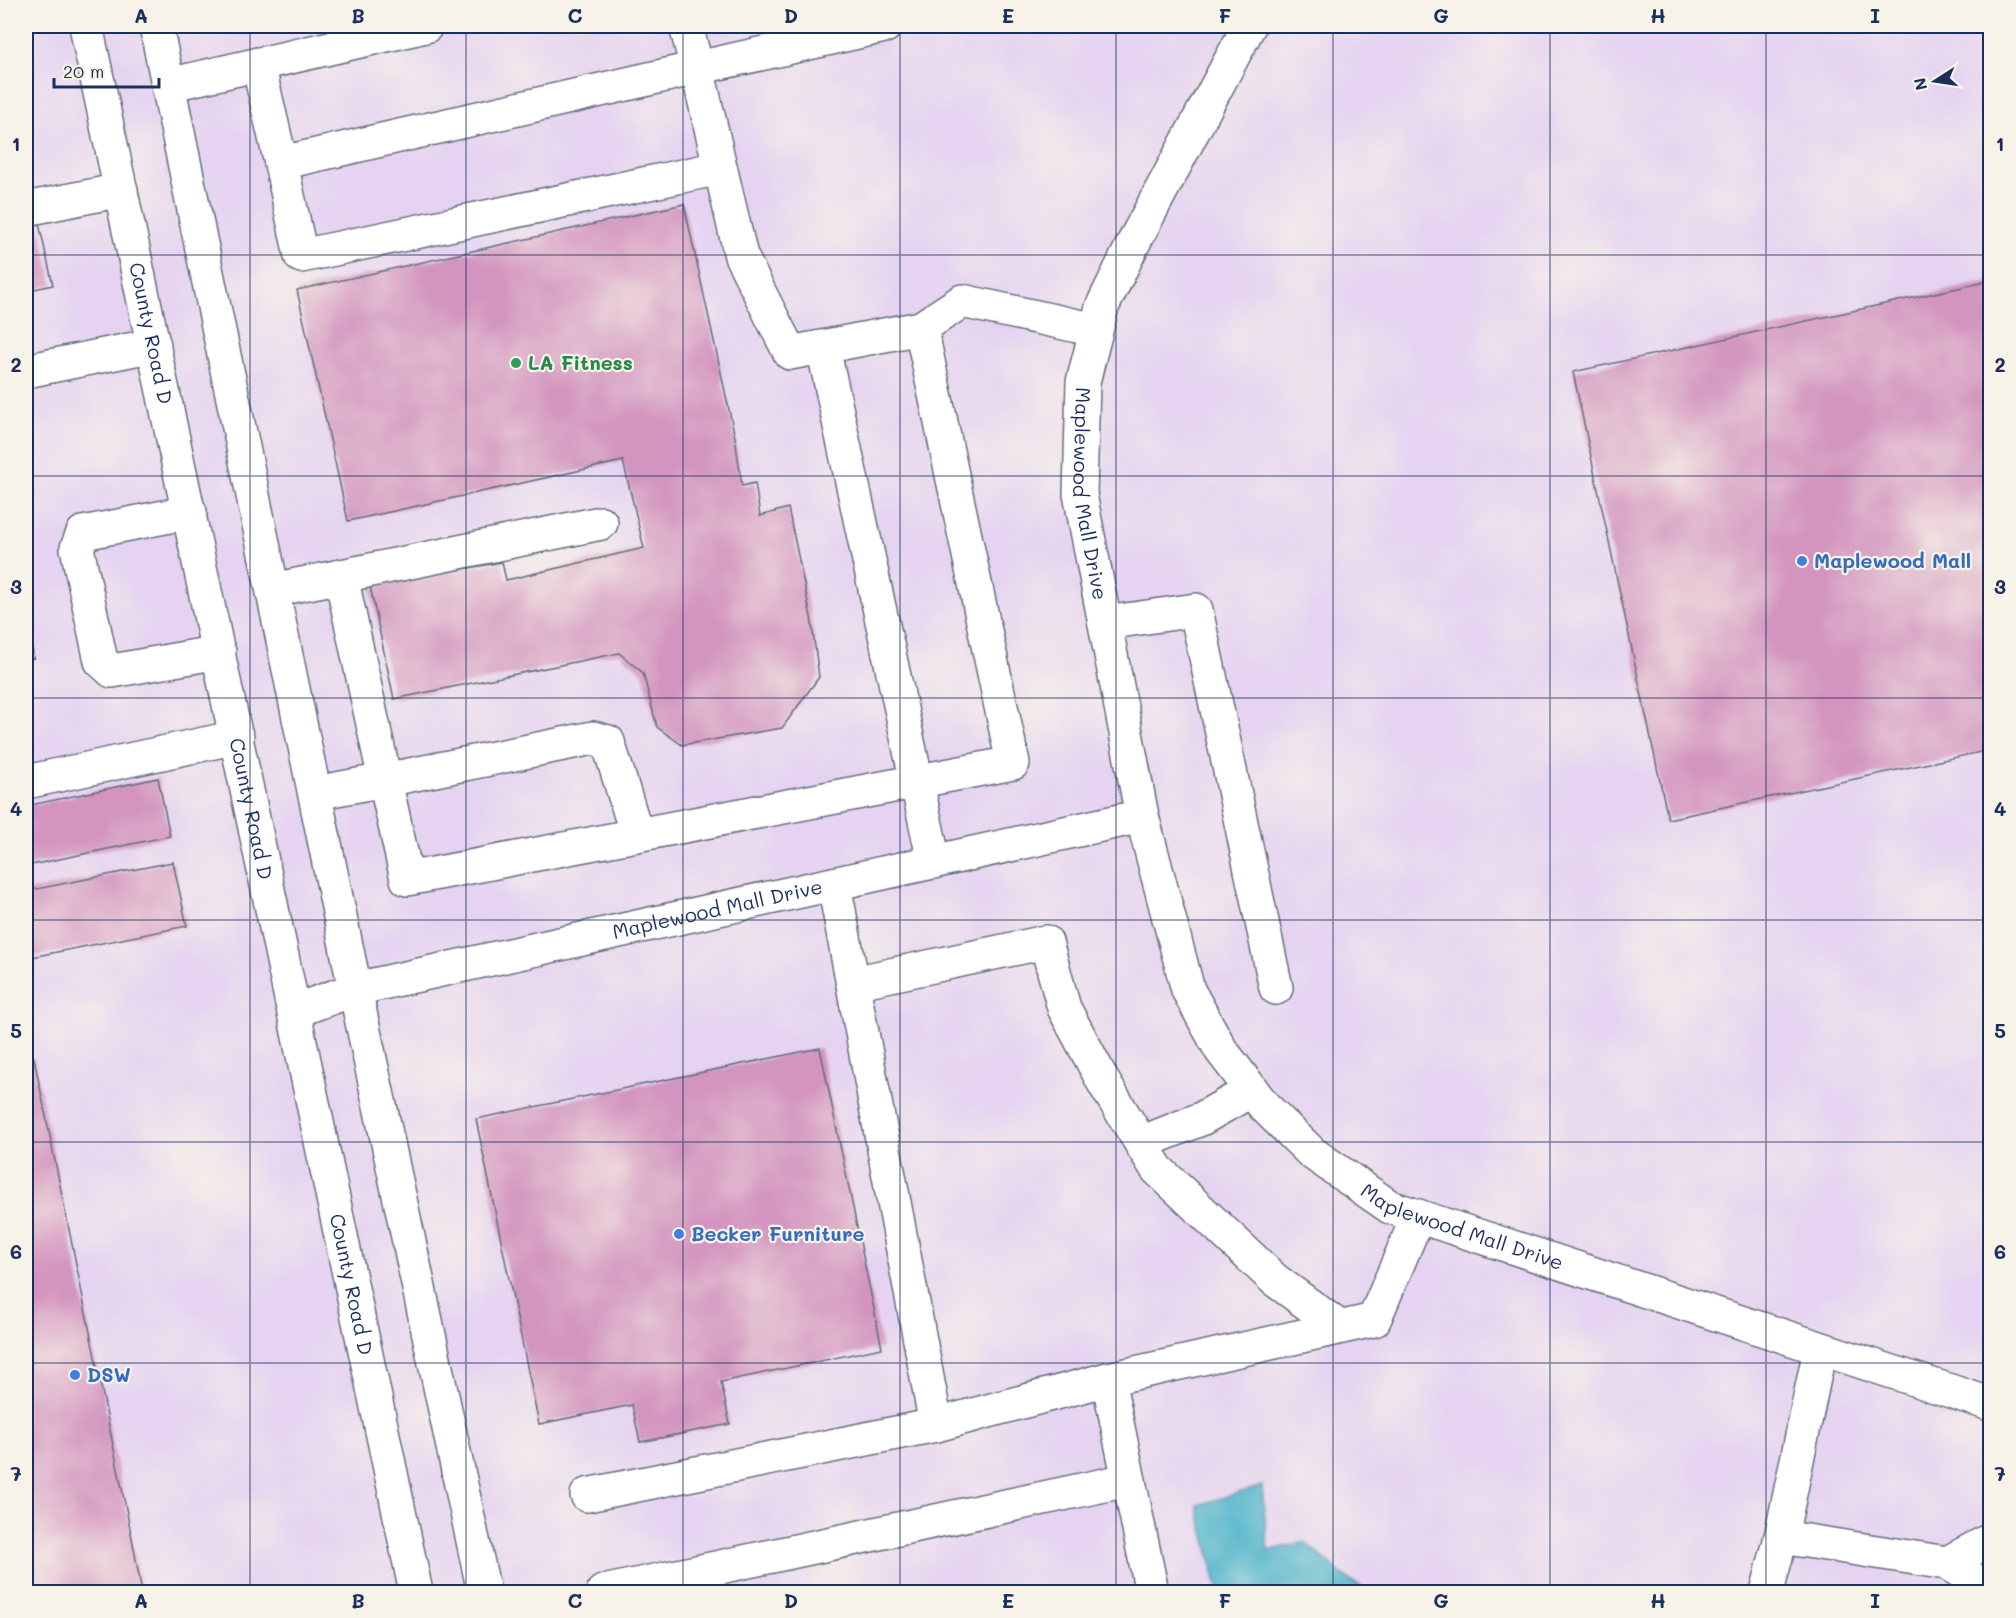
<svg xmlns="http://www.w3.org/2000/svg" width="2016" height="1618" font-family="Mali,sans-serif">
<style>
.built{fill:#e5d3f1}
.water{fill:#4cb2cb;stroke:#347094;stroke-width:1.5}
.building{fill:#d395bf}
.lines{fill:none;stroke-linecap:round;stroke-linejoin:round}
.minor-casing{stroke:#646c7f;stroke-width:36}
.minor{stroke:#fff;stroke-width:33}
.grid{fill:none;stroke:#1b2f5e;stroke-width:1.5;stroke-opacity:0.55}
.leisure-dot{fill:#2e9e5b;stroke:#f7f3e8;stroke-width:2}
.shop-dot{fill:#3f7fe0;stroke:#f7f3e8;stroke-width:2}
.labels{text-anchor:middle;stroke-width:4.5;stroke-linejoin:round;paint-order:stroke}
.street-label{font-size:20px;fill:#1b2f5e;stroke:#f7f3e8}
.leisure-label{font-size:20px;font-weight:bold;fill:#27864d;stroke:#f7f3e8;text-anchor:start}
.shop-label{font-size:20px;font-weight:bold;fill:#366cbe;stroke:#f7f3e8;text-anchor:start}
.neatline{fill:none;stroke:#1b2f5e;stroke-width:2}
.grid-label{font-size:20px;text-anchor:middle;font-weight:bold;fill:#1b2f5e}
</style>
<rect width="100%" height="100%" fill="#f7f3e8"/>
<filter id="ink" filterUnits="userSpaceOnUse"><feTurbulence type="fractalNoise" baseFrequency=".0167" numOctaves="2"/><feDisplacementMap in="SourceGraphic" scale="12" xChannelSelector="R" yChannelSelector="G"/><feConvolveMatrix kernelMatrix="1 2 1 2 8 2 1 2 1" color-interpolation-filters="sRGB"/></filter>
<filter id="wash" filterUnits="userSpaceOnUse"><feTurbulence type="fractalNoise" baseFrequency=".008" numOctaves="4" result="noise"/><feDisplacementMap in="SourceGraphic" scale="24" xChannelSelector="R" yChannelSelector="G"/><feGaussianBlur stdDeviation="1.35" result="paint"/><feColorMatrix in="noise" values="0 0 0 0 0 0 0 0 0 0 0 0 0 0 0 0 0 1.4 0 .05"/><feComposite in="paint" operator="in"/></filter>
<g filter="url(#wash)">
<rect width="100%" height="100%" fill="#eddebc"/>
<path class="built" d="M26,26H1990V1592H26Z"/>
<path class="water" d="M1262,1486L1268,1551L1305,1542L1350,1581L1373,1592H1219L1197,1505Z"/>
<g id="blocks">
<path class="building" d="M684,204L735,437L742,486L755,483L760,516L788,508L811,617L819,677L782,728L682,745L657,727L643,673L619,653L394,699L370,586L502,562L506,580L644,548L623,461L348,521L297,290Z
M39,224L53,285L26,291V227Z
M1990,281V750L1668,819L1573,372Z
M26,619L34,658L26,660Z
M158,778L170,836L26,866V806Z
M173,862L187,926L27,958L26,891Z
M820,1048L882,1348L721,1382L730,1424L640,1442L632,1405L539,1424L476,1119Z
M34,1058L132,1538L142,1592H26V1060Z"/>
</g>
</g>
<g filter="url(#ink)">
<use href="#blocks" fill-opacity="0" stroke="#646c7f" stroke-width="1.5"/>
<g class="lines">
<g class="minor-casing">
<g id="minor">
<path id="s1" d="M86,26L416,1592"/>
<path d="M156,26L355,989L484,1592"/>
<path d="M686,26L697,68L885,26"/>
<path id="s2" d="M1249,26L1137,236L1102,307L1083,382L1080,494L1142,816L1188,990L1221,1050L1264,1106L1312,1153L1390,1207L1990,1404"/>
<path d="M258,64L281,163L697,68L741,256L790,353L921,328"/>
<path d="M168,85L426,26"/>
<path d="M281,163L301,256L720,168"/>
<path d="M26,209L121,190"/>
<path d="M823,347L934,862"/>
<path d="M26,371L154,345"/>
<path d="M190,512L83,533L77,548L101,661L112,671L219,652"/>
<path d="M341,576L385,780L593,738L608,742L637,835"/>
<path d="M273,590L601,523"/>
<path d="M1105,623L1196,610L1276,988"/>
<path d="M26,782L237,737"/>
<path d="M315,793L385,780L407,879L1013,763L921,328L962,301L1096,330"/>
<path d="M834,884L936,1425L1108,1379L1152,1592"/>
<path d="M853,983L1046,942L1064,1008L1104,1083L1157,1169L1275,1280L1338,1326"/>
<path id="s3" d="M295,1011L355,989L1142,816"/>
<path d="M1141,1143L1201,1119L1252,1090"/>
<path d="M1108,1379L1374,1320L1418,1216"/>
<path d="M587,1495L936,1425"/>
<path d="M1781,1537L1947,1563L1990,1540"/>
<path d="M1947,1563L1981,1584L1990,1583"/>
<path d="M603,1592L1128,1480"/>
<path d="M1767,1592L1781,1537L1820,1349"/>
</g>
</g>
<use href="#minor" class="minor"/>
</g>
</g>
<path class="grid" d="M250,26V1592M466,26V1592M683,26V1592M900,26V1592M1116,26V1592M1333,26V1592M1550,26V1592M1766,26V1592M26,255H1990M26,476H1990M26,698H1990M26,920H1990M26,1142H1990M26,1363H1990"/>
<circle class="leisure-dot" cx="516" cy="363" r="6"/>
<g class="shop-dot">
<circle cx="1802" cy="561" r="6"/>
<circle cx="679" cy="1234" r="6"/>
<circle cx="75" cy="1375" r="6"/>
</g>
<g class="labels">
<g class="street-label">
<text dy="7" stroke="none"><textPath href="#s1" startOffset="314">County Road D</textPath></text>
<text dy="7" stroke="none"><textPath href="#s2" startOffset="507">Maplewood Mall Drive</textPath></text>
<text dy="7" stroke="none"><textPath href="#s1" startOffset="800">County Road D</textPath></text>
<text dy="7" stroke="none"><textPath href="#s3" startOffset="435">Maplewood Mall Drive</textPath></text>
<text dy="7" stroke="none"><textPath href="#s2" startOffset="1390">Maplewood Mall Drive</textPath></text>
<text dy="7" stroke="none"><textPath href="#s1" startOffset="1286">County Road D</textPath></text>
</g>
<g class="leisure-label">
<text x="528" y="370">LA Fitness</text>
</g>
<g class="shop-label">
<text x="1814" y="568">Maplewood Mall</text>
<text x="691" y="1241">Becker Furniture</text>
<text x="87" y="1382">DSW</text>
</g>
</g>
<rect width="2016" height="1618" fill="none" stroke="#f7f3e8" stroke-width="66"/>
<g transform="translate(1935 81) rotate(258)" stroke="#f7f3e8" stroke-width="4.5" paint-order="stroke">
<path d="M0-4.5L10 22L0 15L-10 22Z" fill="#1b2f5e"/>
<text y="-9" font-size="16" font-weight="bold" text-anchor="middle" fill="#1b2f5e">N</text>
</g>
<path d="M54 78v9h105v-9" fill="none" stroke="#1b2f5e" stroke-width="3"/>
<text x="63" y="78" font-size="18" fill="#1b2f5e" stroke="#f7f3e8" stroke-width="4.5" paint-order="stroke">20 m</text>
<rect x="33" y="33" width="1950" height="1552" class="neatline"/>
<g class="grid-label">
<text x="141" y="23">A</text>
<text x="358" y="23">B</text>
<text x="575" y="23">C</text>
<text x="791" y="23">D</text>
<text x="1008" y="23">E</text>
<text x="1225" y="23">F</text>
<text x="1441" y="23">G</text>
<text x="1658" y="23">H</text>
<text x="1875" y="23">I</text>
<text x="16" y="151">1</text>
<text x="2000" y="151">1</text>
<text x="16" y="372">2</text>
<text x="2000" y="372">2</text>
<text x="16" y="594">3</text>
<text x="2000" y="594">3</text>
<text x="16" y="816">4</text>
<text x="2000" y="816">4</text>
<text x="16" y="1038">5</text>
<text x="2000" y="1038">5</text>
<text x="16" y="1259">6</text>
<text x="2000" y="1259">6</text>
<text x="16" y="1481">7</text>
<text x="2000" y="1481">7</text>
<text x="141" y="1608">A</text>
<text x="358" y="1608">B</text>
<text x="575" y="1608">C</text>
<text x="791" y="1608">D</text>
<text x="1008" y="1608">E</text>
<text x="1225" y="1608">F</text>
<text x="1441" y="1608">G</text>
<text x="1658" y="1608">H</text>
<text x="1875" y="1608">I</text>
</g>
</svg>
